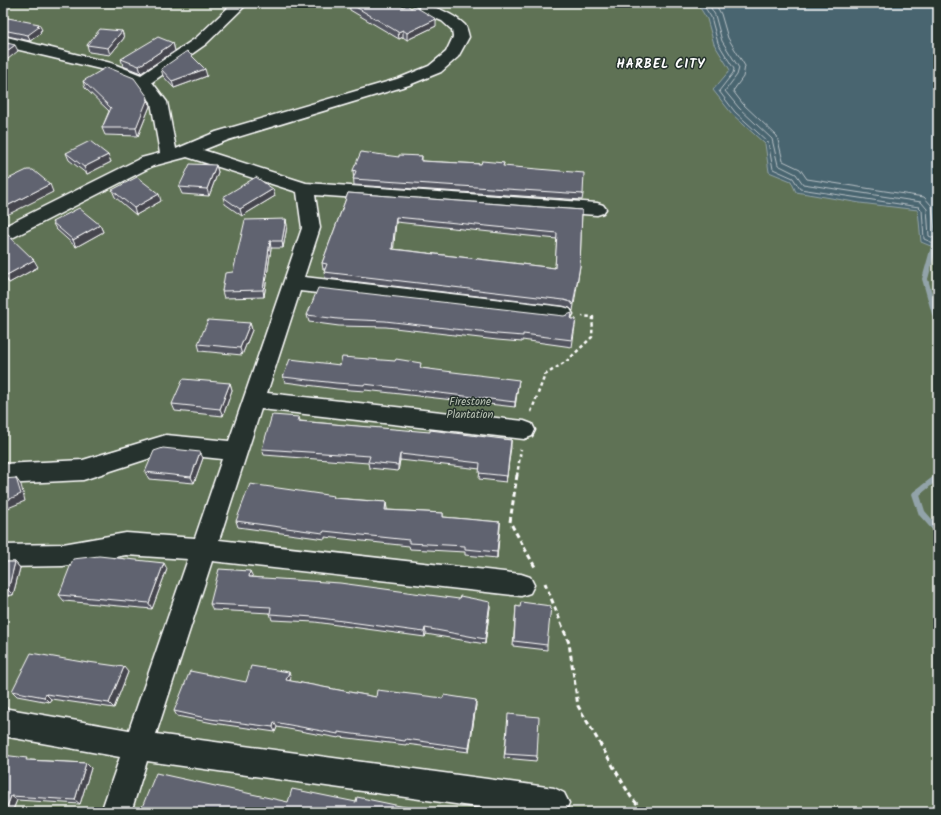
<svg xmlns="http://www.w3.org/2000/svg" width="941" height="815" font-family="Kalam,sans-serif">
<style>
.green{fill:#5f7254;stroke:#afb8aa}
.water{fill:#4a6570;stroke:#92a3a9}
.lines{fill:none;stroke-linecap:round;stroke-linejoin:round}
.shore{stroke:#b7c1c6;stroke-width:1}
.stream{fill:#92a3a9;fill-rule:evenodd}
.minor-casing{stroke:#fff;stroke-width:3}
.path-far2{stroke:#fff;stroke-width:2;stroke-dasharray:3 2;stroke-linecap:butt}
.path-far1{stroke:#fff;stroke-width:2.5;stroke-dasharray:3.5 3;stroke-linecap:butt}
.path{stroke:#fff;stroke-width:3;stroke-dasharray:5 3.5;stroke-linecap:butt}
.minor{fill:#26332d;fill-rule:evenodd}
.wall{fill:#535560;stroke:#fff;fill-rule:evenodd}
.shaded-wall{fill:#44454e;stroke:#fff}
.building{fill:#616370;stroke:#fff;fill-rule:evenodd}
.labels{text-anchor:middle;stroke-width:3;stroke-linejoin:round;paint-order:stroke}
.park-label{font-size:11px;fill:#b7c0b2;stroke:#26332d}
.far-district-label{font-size:13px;font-weight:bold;letter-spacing:1px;fill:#fff;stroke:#26332d}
</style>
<rect width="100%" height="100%" fill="#26332d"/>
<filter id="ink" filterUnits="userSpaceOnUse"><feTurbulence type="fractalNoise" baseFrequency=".025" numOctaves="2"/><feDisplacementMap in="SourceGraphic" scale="8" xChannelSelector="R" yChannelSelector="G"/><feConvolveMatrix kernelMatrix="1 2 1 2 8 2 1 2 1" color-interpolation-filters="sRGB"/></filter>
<g filter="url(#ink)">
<path class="green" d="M3,3H938V812H3Z"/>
<path class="water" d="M697,3H938V249L921,242L918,210L860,203L796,192L791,181L769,172L765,144L732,114L713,90L730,70L714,44L707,19Z"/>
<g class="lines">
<path class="shore" d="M702,3L711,17L718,43L734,69L733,73L719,91L735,112L768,142L773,169L793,178L800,189L919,207L922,210L924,239L938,245
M708,3L715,15L722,41L739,68L737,75L725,91L739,108L772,139L778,165L796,174L803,184L921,202L927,209L929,236L938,240
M715,3L721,14L728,38L745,66L743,77L733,91L743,104L777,136L783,161L800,169L807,179L924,197L932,206L935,231L938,234"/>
<path class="stream" d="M938,230V243L928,279L938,314V327L935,325L922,279L935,232Z
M938,473V480L920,495L925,511L938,526V534L935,533L919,515L912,494L913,492Z"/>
<g class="minor-casing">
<path id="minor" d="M233,3H248L206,44L152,82L167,102L176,149L216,132L397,79L429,66L446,52L453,37L452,30L442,21L420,12L418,9L420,6C432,3 456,16 465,25C467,28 468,33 469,37L458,57L441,72L409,85L228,140L203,150L306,183L597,203L603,205L606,209L603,213L597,215L315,195L320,228L304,277L563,307L570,309L573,314L570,319L563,321L300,291L267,393L524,421L532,424L535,430L532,436L524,439L261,409L219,540L521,574L530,577L534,585L530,593L521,596L212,561L156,734L554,788L564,793L569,803L565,812H513L147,761L131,812H101L120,757L3,736V708L129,730L188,559L126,555L63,566L3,567V545L63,544L126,533L195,538L222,459L166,453L83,480L3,484V464L83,460L166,435L229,441L302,228L297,192L187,157L153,166L10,239L3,241V227L141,158L160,153L151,102L137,84L100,69L3,46V36L111,63L141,75L196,38Z"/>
</g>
<path class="path-far2" d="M3,4L6,3"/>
<path class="path-far1" d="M531,412L545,375L568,360L592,337L593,317L582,316
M517,476L521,449"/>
<path class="path" d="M517,475L510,522L535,567
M545,583L569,643L578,706L631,797L644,812"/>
<use href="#minor" class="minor"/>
</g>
<path class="wall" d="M349,3L403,7L436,26L407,40L403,37L399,39L350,10Z
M3,17L42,30L40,31L41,33L30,41L3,35Z
M122,31L124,38L110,55L89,52L87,45Z
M173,43L175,51L141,73L123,66L121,59Z
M161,69L207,76L174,88L163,76Z
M83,81L147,96L150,106L138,136L105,135L102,128L109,111L85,88Z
M66,153L108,155L111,162L87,174L69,160Z
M422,156V161L481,164L504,163L503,167L583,194L582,200L354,185L353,170L399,157Z
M216,165L218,172L209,196L182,194L179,187Z
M112,190L161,201L136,215L115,197Z
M348,193L582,210L580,266L573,311L570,308L563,306L325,278L324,272L325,269H323L322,263ZM396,222L557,239L555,268L393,249Z
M275,196L242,216L225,204L223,197Z
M286,219L287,226L283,248H271L264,297L224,298L222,291L233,272Z
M52,222L100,225L103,232L76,247L56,229Z
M3,234L38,267L9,283L3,276Z
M307,315L571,319H576L572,347L522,340V342L497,340L386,327L339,326L309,322Z
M250,323L252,330L242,355L200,351L198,344Z
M340,365L422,368L518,385L515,407L365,390V391L337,389L285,382L283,377Z
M230,383L232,390L223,416L175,411L172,404Z
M299,417L300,421L511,440L506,482L479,479L480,469L400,460L398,471L369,468L368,463L264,455L262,449Z
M203,458L194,483L149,479L145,472Z
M335,498L386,502L387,510L443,513V517L500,522L497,558L465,555V552L410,549L409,546L325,537V539L238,527L236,521Z
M3,562H15L20,568L13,595L3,596Z
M167,569L152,609L64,601L59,595Z
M252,577L490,607L485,644L426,634L425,637L315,622L272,620L270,613L213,610L210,604Z
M516,606L547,645V650L513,646Z
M88,663L128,672L114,708L51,699L49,702L17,696L12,691Z
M291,677L290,681L376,697L476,705L469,752L406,744V745L340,737L339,738L277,727L275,732L213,723L177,716L174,711L246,682Z
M508,719L537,756L536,761L504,758Z
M30,760L86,763L91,768L80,804L17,800L12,812H3Z"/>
<path class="shaded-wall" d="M436,19V26L407,40V33Z
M39,24L42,30L40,31L41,33L30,41L28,35Z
M403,30V37L399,39L398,32Z
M122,31L124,38L110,55L108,48Z
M173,43L175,51L141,73L139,66Z
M15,45L18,51L3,63V54Z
M205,69L207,76L174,88L172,81Z
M147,96L150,106L138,136L136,128Z
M108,155L111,162L87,174L84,167Z
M216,165L218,172L209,196L207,189Z
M50,184L53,192L3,217V208Z
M273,189L275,196L242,216L240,209Z
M159,194L161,201L136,215L134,208Z
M396,217V222L393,255L392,249Z
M286,219L287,226L283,248L282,241Z
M100,225L103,232L76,247L73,240Z
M270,241L271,248L264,297L263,290Z
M34,260L38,267L9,283L5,276Z
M250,323L252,330L242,355L240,348Z
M519,380L518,385L515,407V402Z
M230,383L232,390L223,416L220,409Z
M511,440V447L506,482L507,476Z
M200,452L203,458L194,483L191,477Z
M400,454V460L398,471V465Z
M16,478L21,485L25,501L3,510V502Z
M386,502L387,509L386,516L385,510Z
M500,522V528L497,558V552Z
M15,562L20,568L13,595L8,590Z
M164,563L167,569L152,609L149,603Z
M250,571L253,577H249Z
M490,602V607L485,644V639Z
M425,628L426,634L425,637L424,632Z
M124,667L128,672L114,708L109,703Z
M289,672L291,677L288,685L286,680Z
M46,694L51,699L49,702L44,697Z
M476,700V705L469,752V748Z
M274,722L277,727L275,732L273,727Z
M86,763L91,768L80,804L75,800Z
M11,796L17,800L12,812H5Z"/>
<path class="building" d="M349,3H397L403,7L407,5L411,8L414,6L436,19L407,33L403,30L398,32Z
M3,17L39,24L37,26L39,27L28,35L3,30Z
M100,29L122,31L108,48L87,45Z
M158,37L173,43L139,66L121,59Z
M3,42L15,45L3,54Z
M187,51L205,69L172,81L161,69Z
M107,67L134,78L147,96L148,98L136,128H102L111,108L83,81Z
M90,141L108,155L84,167L66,153Z
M361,152L399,157V155L422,156L421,161L481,164L482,161L504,163L503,166L584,173L583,194L353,179L356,171L353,170Z
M190,164L216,165L207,189L179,187Z
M27,170H33L50,184L3,208V184L6,183L4,181Z
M137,177L159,194L134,208L112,190Z
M256,177L273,189L240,209L223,197Z
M348,193L582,210L580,266L573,305L571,302L564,300L324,272L327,264L322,263ZM396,217L557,233L555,268L392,249Z
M79,208L100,225L73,240L52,222Z
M286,219L282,241H270L263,290L222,291L225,273L233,272L245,220Z
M6,233L34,260L5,276L3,273V234Z
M318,288L564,316L572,313L571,319H576L572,340L523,334V336L497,334L385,321L338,319L307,315Z
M208,320L250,323L240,348L198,344Z
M342,357L395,361L396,359L421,363L420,368L519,380L515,402L364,384V385L336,383L283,377L290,359L340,365Z
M183,379L230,383L220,409L172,404Z
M272,415L299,417L297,421L430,432V430L511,440L507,476L479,473L480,463L400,454L398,465L368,462L370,456L262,449Z
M163,448L200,452L191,477L145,472L154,451Z
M16,478L21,494L3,502V479Z
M250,484L334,496L333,498L386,502L385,510L443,513V517L500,522L497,552L465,549V546L409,543V540L324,531L323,533L236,521Z
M99,556L164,563L149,603L59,595L73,559Z
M3,562H15L8,590H3Z
M219,569L250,571L249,577L340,583L459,599L460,596L490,602L485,639L425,628L424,632L313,617L270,614L271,607L210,604Z
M521,602L551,606L547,645L514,641L516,606L520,607Z
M31,653L88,663V662L124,667L109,703L46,694L44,697L12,691Z
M251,666L289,672L286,680L376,697L377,690L443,698L444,695L476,700L469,748L406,739L405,741L338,732V734L274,722L273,727L210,719L174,711L190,671L246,682Z
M508,714L539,717L537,756L505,754Z
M3,755L27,758L26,760L86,763L75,800L11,796L5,812H3Z
M156,773L288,802L292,789L356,802L357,797L424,811L425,809L441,812H140Z"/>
</g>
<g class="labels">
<g class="park-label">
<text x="470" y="405">Firestone<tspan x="470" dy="13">Plantation</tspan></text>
</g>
<g class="far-district-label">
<text x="661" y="68">HARBEL CITY</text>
</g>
</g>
<rect width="941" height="815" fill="none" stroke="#26332d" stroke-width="16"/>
<rect x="8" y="8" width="925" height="799" fill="none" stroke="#fff" stroke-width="1.5" filter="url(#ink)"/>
</svg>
